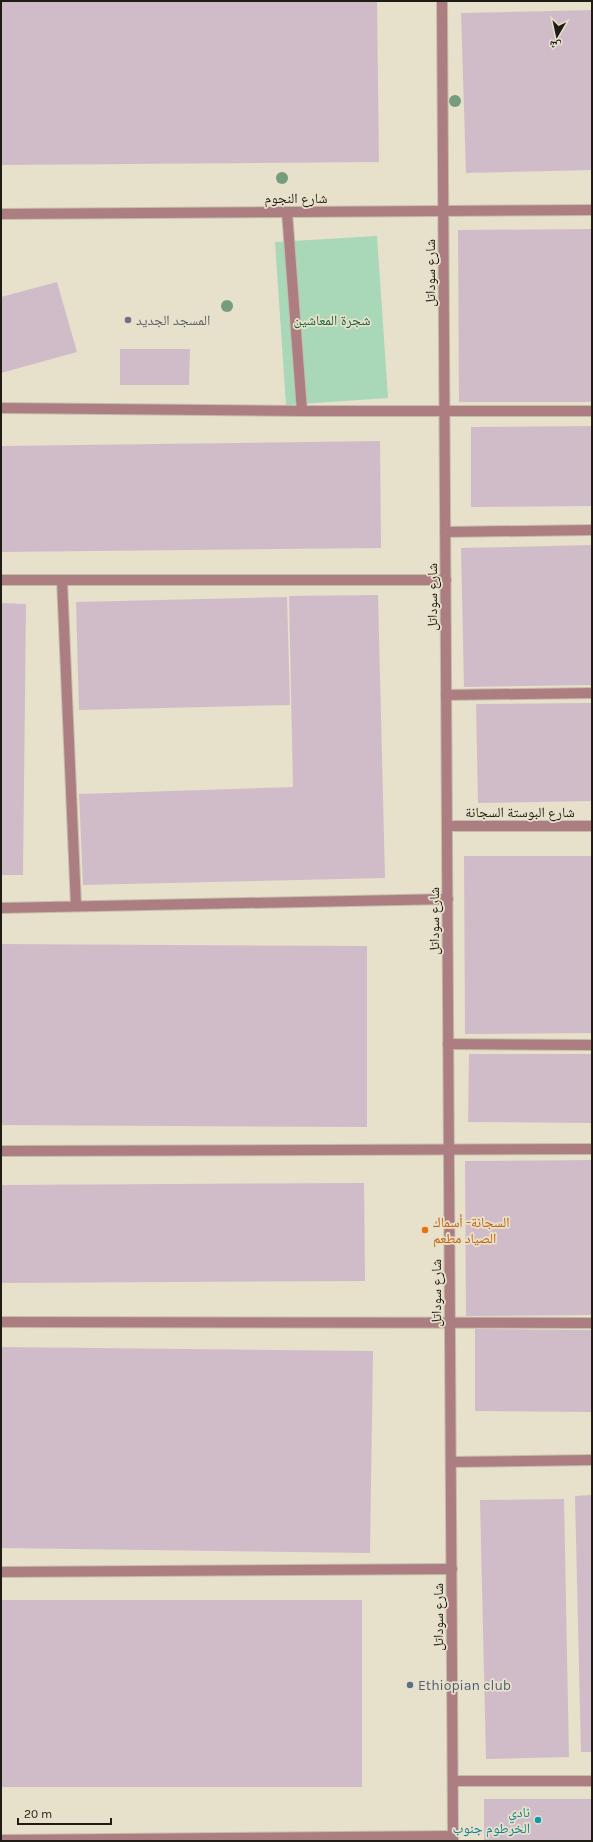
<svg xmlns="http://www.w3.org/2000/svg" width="593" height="1842" font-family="Karla,'Noto Naskh Arabic',sans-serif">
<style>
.green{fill:#a8d8b8}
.building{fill:#d0bcc9}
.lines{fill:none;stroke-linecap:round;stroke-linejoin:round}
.service-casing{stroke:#c3bdaa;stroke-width:12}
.minor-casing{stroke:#c3bdaa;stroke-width:12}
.tertiary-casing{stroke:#c3bdaa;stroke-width:12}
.service{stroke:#ad7e81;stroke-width:10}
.minor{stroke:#ad7e81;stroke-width:10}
.tertiary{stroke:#ad7e81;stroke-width:10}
.tree{fill:#759c7c}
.worship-dot{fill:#6b7280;stroke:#e7e0cb;stroke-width:1.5}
.food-dot{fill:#e8710a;stroke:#e7e0cb;stroke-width:1.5}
.service-dot{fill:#5c6f8a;stroke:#e7e0cb;stroke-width:1.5}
.culture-dot{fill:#0f9aa8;stroke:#e7e0cb;stroke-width:1.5}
.labels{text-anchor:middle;stroke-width:3.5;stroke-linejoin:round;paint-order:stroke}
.street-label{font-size:14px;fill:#1f1c15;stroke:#e7e0cb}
.worship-label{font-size:14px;fill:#5b616d;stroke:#e7e0cb;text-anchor:start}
.park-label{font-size:14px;fill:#18643c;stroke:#e7e0cb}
.food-label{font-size:14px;fill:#c56008;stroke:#e7e0cb;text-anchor:start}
.service-label{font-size:14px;fill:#4e5e75;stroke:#e7e0cb;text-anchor:start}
.culture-label{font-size:14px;fill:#0d838f;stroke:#e7e0cb;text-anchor:end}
</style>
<rect width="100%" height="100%" fill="#e7e0cb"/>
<path class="green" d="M377,236L388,398L286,405L275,242Z"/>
<path class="building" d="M1,1H377L379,162L1,165Z
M592,10V170L466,173L461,13Z
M592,229V402H459L458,230Z
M57,282L77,352L1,373V297Z
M120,349H190L189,385H120Z
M592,426V506L471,507V427Z
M380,441L381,548L1,552V446Z
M592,545V685L464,687L461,548Z
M378,595L385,878L83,885L79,794L293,787L289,596Z
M287,597L290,705L79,710L76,602Z
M1,603L26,604L23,875H1Z
M592,703V801L478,803L476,704Z
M464,856H592V1033L465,1034Z
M1,944L367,946V1127L1,1125Z
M469,1054H592V1123L468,1122Z
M592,1160V1315L466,1316L465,1161Z
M364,1183L365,1281L1,1283V1185Z
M475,1329L592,1330V1412L475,1411Z
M1,1347L373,1351L370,1553L1,1548Z
M592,1495V1752H581L575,1496Z
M564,1499L569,1757L486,1759L480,1500Z
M1,1600H362V1787H1Z
M484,1799H592V1841H484Z"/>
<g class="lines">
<g class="service-casing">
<path id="service" d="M287,212L302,411"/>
</g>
<g class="minor-casing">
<path id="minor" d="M1,214L592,210
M1,408L302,411H592
M445,532L592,530
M1,580H446
M62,580L76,906
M446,695L592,693
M1,908L448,899
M448,1044L592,1045
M1,1151L592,1149
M1,1322L592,1323
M451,1462L592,1460
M1,1572L452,1569
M453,1781H592
M1,1840L453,1836"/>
</g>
<g class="tertiary-casing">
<path id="tertiary" d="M442,1L453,1841
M447,826H592"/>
</g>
<use href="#service" class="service"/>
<use href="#minor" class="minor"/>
<use href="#tertiary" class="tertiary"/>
</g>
<g class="tree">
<circle cx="455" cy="101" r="6"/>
<circle cx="282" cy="178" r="6"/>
<circle cx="227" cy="306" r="6"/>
</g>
<circle class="worship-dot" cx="128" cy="320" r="4"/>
<circle class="food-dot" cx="425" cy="1230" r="4"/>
<circle class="service-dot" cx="410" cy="1685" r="4"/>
<circle class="culture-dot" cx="538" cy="1820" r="4"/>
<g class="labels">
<g class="street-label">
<text x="296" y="203">شارع النجوم</text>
<text transform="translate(430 273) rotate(-90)" y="5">شارع سوداتل</text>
<text transform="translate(432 597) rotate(-90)" y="5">شارع سوداتل</text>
<text x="520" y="817">شارع البوستة السجانة</text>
<text transform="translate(434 921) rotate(-90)" y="5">شارع سوداتل</text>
<text transform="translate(436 1293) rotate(-90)" y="5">شارع سوداتل</text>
<text transform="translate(438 1617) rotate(-90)" y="5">شارع سوداتل</text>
</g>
<g class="worship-label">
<text x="136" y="325">المسجد الجديد</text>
</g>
<g class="park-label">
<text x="332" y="325">شجرة المعاشين</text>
</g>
<g class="food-label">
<text x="433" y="1227">السجانة- أسماك<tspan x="433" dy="16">الصياد مطعم</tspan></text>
</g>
<g class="service-label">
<text x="418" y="1690">Ethiopian club</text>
</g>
<g class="culture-label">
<text x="530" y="1817">نادي<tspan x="530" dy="16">الخرطوم جنوب</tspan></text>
</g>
</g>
<rect width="593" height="1842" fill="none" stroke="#1f1c15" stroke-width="4"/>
<g transform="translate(557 36) rotate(189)" stroke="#e7e0cb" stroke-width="3" paint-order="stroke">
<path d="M0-3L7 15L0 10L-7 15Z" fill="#1f1c15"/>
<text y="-6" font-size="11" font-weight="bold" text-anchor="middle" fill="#1f1c15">ش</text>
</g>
<path d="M18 1818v6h93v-6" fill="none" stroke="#1f1c15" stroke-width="2"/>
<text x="24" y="1818" font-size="12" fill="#1f1c15" stroke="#e7e0cb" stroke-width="3" paint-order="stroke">20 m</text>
</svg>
